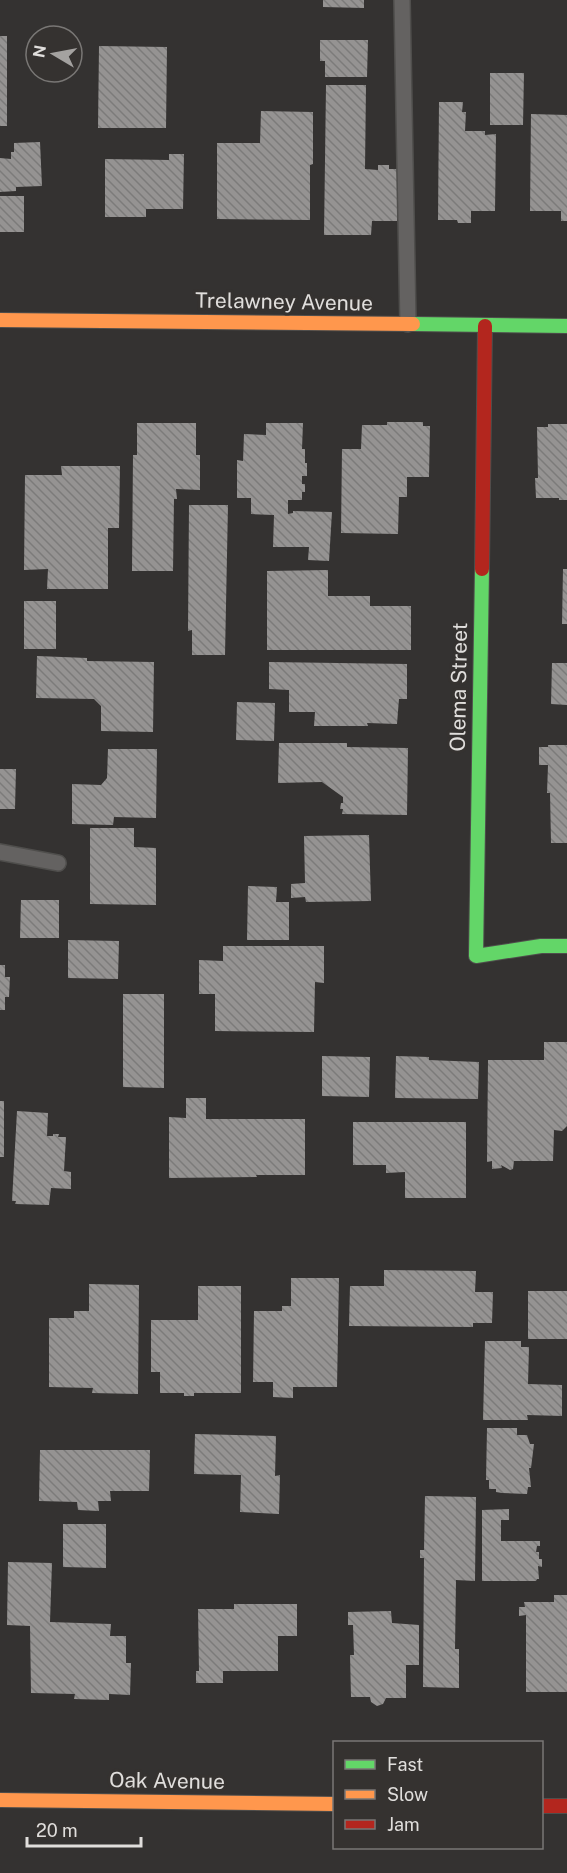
<svg xmlns="http://www.w3.org/2000/svg" width="567" height="1873" font-family="'Public Sans',sans-serif">
<style>
.building{fill:url(#building-back-hatch)}
.lines{fill:none;stroke-linecap:round;stroke-linejoin:round}
.lane-casing{stroke:#4f4e4c;stroke-width:18}
.fast-casing{stroke:#4f4e4c;stroke-width:16}
.slow-casing{stroke:#4f4e4c;stroke-width:16}
.jam-casing{stroke:#4f4e4c;stroke-width:16}
.lane{stroke:#646261;stroke-width:15}
.fast{stroke:#63d668;stroke-width:14}
.slow{stroke:#ff974d;stroke-width:14}
.jam{stroke:#b3261e;stroke-width:14}
.labels{text-anchor:middle;stroke-width:6;stroke-linejoin:round;paint-order:stroke}
.street-label{font-size:21px;fill:#e0dedc;stroke:#353230}
</style>
<defs>
<pattern id="building-back-hatch" width="6" height="6" patternUnits="userSpaceOnUse" patternTransform="scale(1.5)"><rect width="6" height="6" fill="#959392"/><path d="M-1 5l2 2M0 0l6 6M5-1l2 2" fill="none" stroke="#7c7b7a"/></pattern>
</defs>
<rect width="100%" height="100%" fill="#343231"/>
<path class="building" d="M323,0H364V8L323,7Z
M0,36H7V126H0Z
M320,40H368L367,77H325V61H320Z
M99,46L167,47L166,128H98Z
M490,73H524L523,125H490Z
M326,85H366L365,169L378,170V165H389V169H397V221H372L371,235H324Z
M439,102H463L462,112H466L465,131H485V135L496,134L495,211H471V223H458L457,220H438Z
M261,111L313,112V164L310,165V220L217,219V143H260Z
M531,114L567,115V221H561V211H530Z
M40,142L42,186L16,187V191L0,192V158L11,159V152H14V143Z
M169,154H184L183,209H146V217H105V159L169,160Z
M0,196H24V232H0Z
M387,422H423V426H430L429,477H407V497H399L398,534L341,533L342,449H361L362,425H387Z
M137,423H196V455H200V490L176,489L177,499H174L173,571H132L133,455H137Z
M266,423H303L302,449H305V463H307V476H302V484H305V492H302V500H288V514L293,513V511L332,512L329,561L308,560L309,547H273L274,515L251,514V498H237V460L243,461L244,434L266,435Z
M548,424H567V500H559V498H536L535,478H538L537,427H548Z
M61,466H120L119,528H108V589H47L48,569L24,570L25,475H62Z
M189,505H228L225,655H192V630L188,631Z
M563,569H567V624H562Z
M328,570V596H370V606H411V650H267V571Z
M24,601H56V649H24Z
M37,656L87,658V661L154,662L153,732L101,731V706L94,699L36,698Z
M269,662L407,664V699H399L397,724L367,723L368,726H314L315,712H289V690L269,689Z
M552,663H567V705L551,704Z
M237,702L275,703L274,741L236,740Z
M279,743H347V747L408,748L407,815L342,814L343,809H340L341,803H343V797L322,782L278,783Z
M548,745H567V843H551L550,793H547L548,765H539V747H548Z
M108,749H157L156,818L114,817L113,825L72,824V784L101,785L107,778Z
M0,769H16L15,809H0Z
M90,828H134V847L156,848V905L90,904Z
M369,835L371,901L306,902L305,897L291,898V884L305,883L304,836Z
M248,886L277,887L276,902H289V940H247Z
M21,900H59V938H20Z
M68,940L119,941L118,979L68,978Z
M223,946H324V983L315,982L314,1032L215,1031V994H199V960L223,961Z
M0,965H5V977H10L9,997H5V1010H0Z
M123,994H164V1088L123,1087Z
M544,1042H567V1126L562,1131L554,1130L553,1161H514L513,1169L510,1170L501,1165L502,1168L492,1169V1161L487,1162L488,1060H544Z
M322,1056L370,1057L369,1097L322,1096Z
M396,1056L429,1057V1060L479,1062L478,1099L395,1098Z
M186,1098H206V1119H305V1175H256L257,1177L169,1178V1117L186,1118Z
M0,1101H4V1157H0Z
M17,1111L48,1113L47,1136H53V1134H59L58,1137H66L64,1171L71,1172V1189L51,1188L49,1205L15,1204L16,1201H12Z
M353,1122H466V1198H405V1172L386,1173V1165H353Z
M384,1270L476,1271L475,1292H493L492,1323H473V1327L349,1326L350,1286H384Z
M291,1278H339L337,1387H293V1398L273,1397V1382H253L254,1311H282V1306H291Z
M89,1284L139,1285L138,1394L92,1393L93,1388L49,1387V1318H74V1311H89Z
M198,1286H241V1393H194V1396H184V1393H160V1372H151V1320H198Z
M528,1291H567V1339H528Z
M485,1341H521V1347H529L528,1384L562,1385V1416L527,1415L528,1420H483Z
M487,1428H517V1435H527L530,1444H534L531,1468H529L531,1487H528L527,1494L502,1493L496,1492V1489H489V1480H486Z
M195,1434L276,1436L275,1476L280,1475L279,1514L240,1512L241,1475L194,1474Z
M40,1450H150L149,1491H110L111,1501H98L99,1511L78,1510L77,1502L39,1501Z
M425,1496L476,1497L475,1581L456,1580L455,1649H459V1688L423,1687L424,1558H420V1550H424Z
M509,1509V1520H501V1541H540V1546H537L536,1552H539V1559H542V1567L538,1566L539,1579H537L536,1581H482V1510Z
M63,1524H106V1568L63,1567Z
M8,1562L52,1563L50,1622L111,1624L110,1636H126V1663H131L130,1695L109,1694V1700L74,1699L75,1694L31,1693L30,1626L7,1625Z
M554,1595H567V1692H526V1615L519,1616V1607H525L524,1602H554Z
M234,1604H297V1636H278V1671H223V1683H196V1671H199L198,1609H234Z
M391,1611L392,1623L419,1625V1665H406V1698H386L383,1704L377,1706L371,1702L370,1697H351L350,1655H354L353,1625H348V1612Z"/>
<g class="lines">
<g class="lane-casing">
<path id="lane" d="M402,0L408,324
M0,852L58,863"/>
</g>
<g class="fast-casing">
<path id="fast" d="M413,324L567,326
M482,569L476,956L541,946H567"/>
</g>
<g class="slow-casing">
<path id="slow" d="M0,320L413,324
M0,1800L334,1804"/>
</g>
<g class="jam-casing">
<path id="jam" d="M482,569L485,326
M542,1806H567"/>
</g>
<use href="#lane" class="lane"/>
<use href="#fast" class="fast"/>
<use href="#slow" class="slow"/>
<use href="#jam" class="jam"/>
</g>
<g class="labels">
<g class="street-label">
<text transform="translate(284 302) rotate(1)" y="7">Trelawney Avenue</text>
<text transform="translate(459 687) rotate(-89)" y="7">Olema Street</text>
<text transform="translate(167 1781) rotate(1)" y="7">Oak Avenue</text>
</g>
</g>
<rect x="333" y="1741" width="210" height="108" fill="#353230" stroke="#797775" stroke-width="1.5"/>
<rect x="345" y="1760" width="30" height="9" fill="#63d668" stroke="#797775" stroke-width="1.5"/>
<text x="387" y="1771" font-size="18" fill="#e0dedc">Fast</text>
<rect x="345" y="1790" width="30" height="9" fill="#ff974d" stroke="#797775" stroke-width="1.5"/>
<text x="387" y="1801" font-size="18" fill="#e0dedc">Slow</text>
<rect x="345" y="1820" width="30" height="9" fill="#b3261e" stroke="#797775" stroke-width="1.5"/>
<text x="387" y="1831" font-size="18" fill="#e0dedc">Jam</text>
<g transform="translate(54 54) rotate(280)"><circle r="28" fill="#353230" stroke="#797775" stroke-width="1.5"/>
<path d="M0-4.5L10 22L0 15L-10 22Z" fill="#a4a2a0"/>
<text y="-9" font-size="16" font-weight="bold" text-anchor="middle" fill="#e0dedc">N</text>
</g>
<path d="M27 1837v9h114v-9" fill="none" stroke="#e0dedc" stroke-width="3"/>
<text x="36" y="1837" font-size="18" fill="#e0dedc" stroke="#353230" stroke-width="4.5" paint-order="stroke">20 m</text>
</svg>
